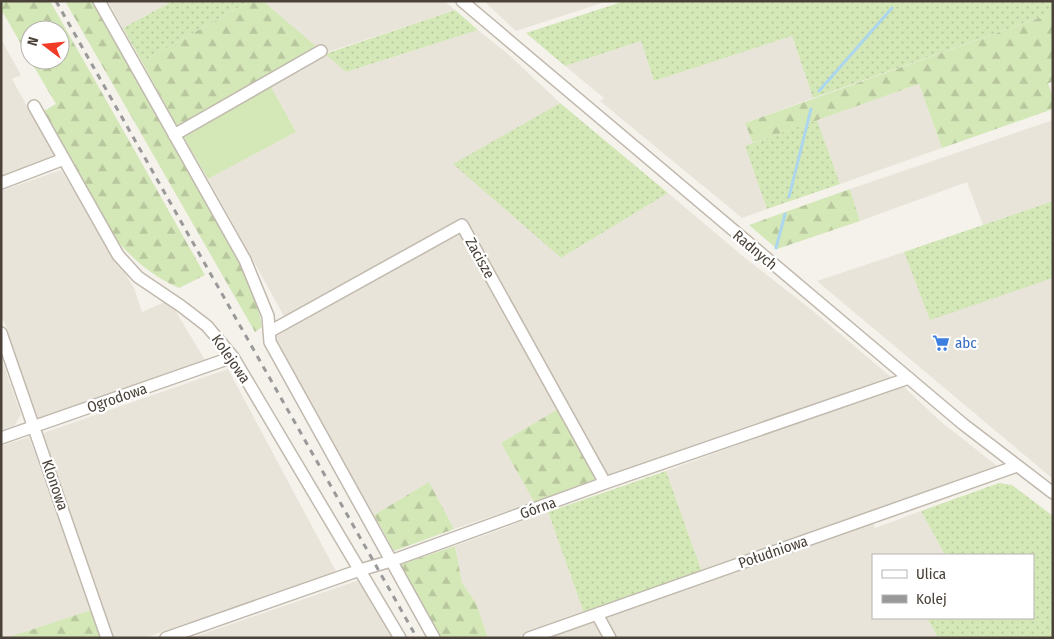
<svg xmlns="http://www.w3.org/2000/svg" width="1054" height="639" font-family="'Fira Sans Condensed',sans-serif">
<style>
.residential{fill:#e9e4da}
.grass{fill:url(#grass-dots)}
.forest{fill:url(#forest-firs)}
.green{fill:#d4e7b7}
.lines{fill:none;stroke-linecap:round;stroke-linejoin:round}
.stream{stroke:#acd6ee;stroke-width:3}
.minor-casing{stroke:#c1b9ae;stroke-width:14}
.minor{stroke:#fff;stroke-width:11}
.rail{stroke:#999;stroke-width:3;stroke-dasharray:6 6;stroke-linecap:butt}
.labels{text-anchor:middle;stroke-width:4.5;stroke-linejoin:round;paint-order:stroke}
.street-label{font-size:15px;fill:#4a4239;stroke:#fff}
.shop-label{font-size:15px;fill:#366cbe;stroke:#fff;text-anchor:start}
</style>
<defs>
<pattern id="grass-dots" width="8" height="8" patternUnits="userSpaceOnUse" patternTransform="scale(1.25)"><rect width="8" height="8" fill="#d4e7b7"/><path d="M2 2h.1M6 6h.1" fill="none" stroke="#b8c79e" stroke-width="1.8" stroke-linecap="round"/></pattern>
<pattern id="forest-firs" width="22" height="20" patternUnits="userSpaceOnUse" patternTransform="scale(1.25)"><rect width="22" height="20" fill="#d4e7b7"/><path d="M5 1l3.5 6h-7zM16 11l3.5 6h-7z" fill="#b8c79e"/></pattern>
</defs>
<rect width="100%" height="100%" fill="#f5f2ec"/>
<path class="residential" d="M108,1H173L123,28Z
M263,1H444L455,10L325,53L346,72L478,30L508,54L560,103L454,164L561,258L668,193L745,258L813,311L891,377L763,424L759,422L608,476L464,218L285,318L208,179L296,132L270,85L318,48Z
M484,1H608L516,31Z
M792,36L813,98L745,123L753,143L746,147L767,209L742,218L600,101L604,98L565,66L641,41L654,81Z
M1,39L21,75L12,79L56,158L1,177Z
M919,84L942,148L840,184L817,120Z
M1053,120V201L983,225L967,182L860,221L850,189Z
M61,170L134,288L142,312L169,300L205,360L38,418L1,314V191Z
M459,232L558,409L501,443L534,502L454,529L429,482L374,515L273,338Z
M904,252L930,319L1053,278V479L817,281Z
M1,357L21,415L14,426L1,430Z
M228,369L337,573L144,638H112L43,433Z
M902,385L940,421L1001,469L702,572L666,471Z
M29,437L91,610L6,638H1V446Z
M921,511L945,555H873V618H927L938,638H615L602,616L803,548L873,522L875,528Z
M548,512L584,613L515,638H488L476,603L462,583L455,546Z
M359,580L392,638H191Z
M596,620L605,638H544Z"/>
<path class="grass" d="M173,1H250L142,62L123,28Z
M625,1H1053V13L813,98L792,36L654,81L641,41L565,66L526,33Z
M455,10L478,30L346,72L325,54Z
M560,103L668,193L561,258L453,164Z
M817,120L840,184L767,209L745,146Z
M1053,201V278L930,320L904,252Z
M666,471L702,572L584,613L548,512Z
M999,483L1012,485L1053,516V638H938L927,618H1033V555H945L921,511Z"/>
<path class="forest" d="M1,1H50L205,275L179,288C154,277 136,262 117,241L44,111L56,104L30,60H60V30H30V60L1,9Z
M65,1H94L255,292L262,327L255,332Z
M250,1H263L318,48L177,126L142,62Z
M1053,13V82L1048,83L1053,98V109L942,148L919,84L753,143L745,123Z
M850,189L860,221L777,249L749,225Z
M558,409L596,479L534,502L501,443Z
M429,482L454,529L394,551L374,515Z
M455,546L462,583L476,603L488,638H441L399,565Z
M91,610L101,638H6Z"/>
<path class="green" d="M270,85L296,132L208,179L183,136Z"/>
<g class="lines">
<path class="stream" d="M819,91L892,8
M789,197L811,109
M776,248L785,214"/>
<g class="minor-casing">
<path id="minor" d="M99,1L245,260L268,316L270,342L434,638
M462,1L963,424L1053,493
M34,106L118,255L138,277L181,306L207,326L233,357L400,638
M174,135L321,51
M1,183L64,159
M269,332L462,225L605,483
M1,333L107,638
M1,438L233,357
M597,614L610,638
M166,638L360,570L391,561L605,483L909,378
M529,638L1017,466"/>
</g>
<use href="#minor" class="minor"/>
<path class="rail" d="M56,1L417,638"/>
</g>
<defs>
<g id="supermarket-bare" transform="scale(1.35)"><path d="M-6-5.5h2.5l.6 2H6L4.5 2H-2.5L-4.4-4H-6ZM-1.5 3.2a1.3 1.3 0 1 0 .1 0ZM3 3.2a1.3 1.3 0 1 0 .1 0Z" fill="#3f7fe0" stroke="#fff" stroke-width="2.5" paint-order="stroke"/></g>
</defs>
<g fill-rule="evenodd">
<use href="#supermarket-bare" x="941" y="343"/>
</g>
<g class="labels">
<g class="street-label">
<text transform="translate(755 250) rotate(40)" y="5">Radnych</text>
<text transform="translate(480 258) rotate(61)" y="5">Zacisze</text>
<text transform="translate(231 359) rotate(55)" y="5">Kolejowa</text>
<text transform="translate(117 398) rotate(-19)" y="5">Ogrodowa</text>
<text transform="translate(55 485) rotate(71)" y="5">Klonowa</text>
<text transform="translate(538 508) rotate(-20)" y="5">Górna</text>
<text transform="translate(773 552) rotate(-19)" y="5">Południowa</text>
</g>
<g class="shop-label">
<text x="955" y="348">abc</text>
</g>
</g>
<rect width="1054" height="639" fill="none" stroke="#4a4239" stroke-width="5"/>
<rect x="872" y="554" width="162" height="65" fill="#ffffff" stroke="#b7b3b0"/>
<rect x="882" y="570" width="25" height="8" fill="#ffffff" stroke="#b7b3b0"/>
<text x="916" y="579" font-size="15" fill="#4a4239">Ulica</text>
<rect x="882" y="595" width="25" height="8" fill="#999999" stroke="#b7b3b0"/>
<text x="916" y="604" font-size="15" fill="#4a4239">Kolej</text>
<g transform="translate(45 45) rotate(286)"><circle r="24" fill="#ffffff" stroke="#b7b3b0"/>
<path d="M0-4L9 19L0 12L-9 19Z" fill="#f23b26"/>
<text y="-8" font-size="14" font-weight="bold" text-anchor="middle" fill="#4a4239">N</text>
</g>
</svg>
